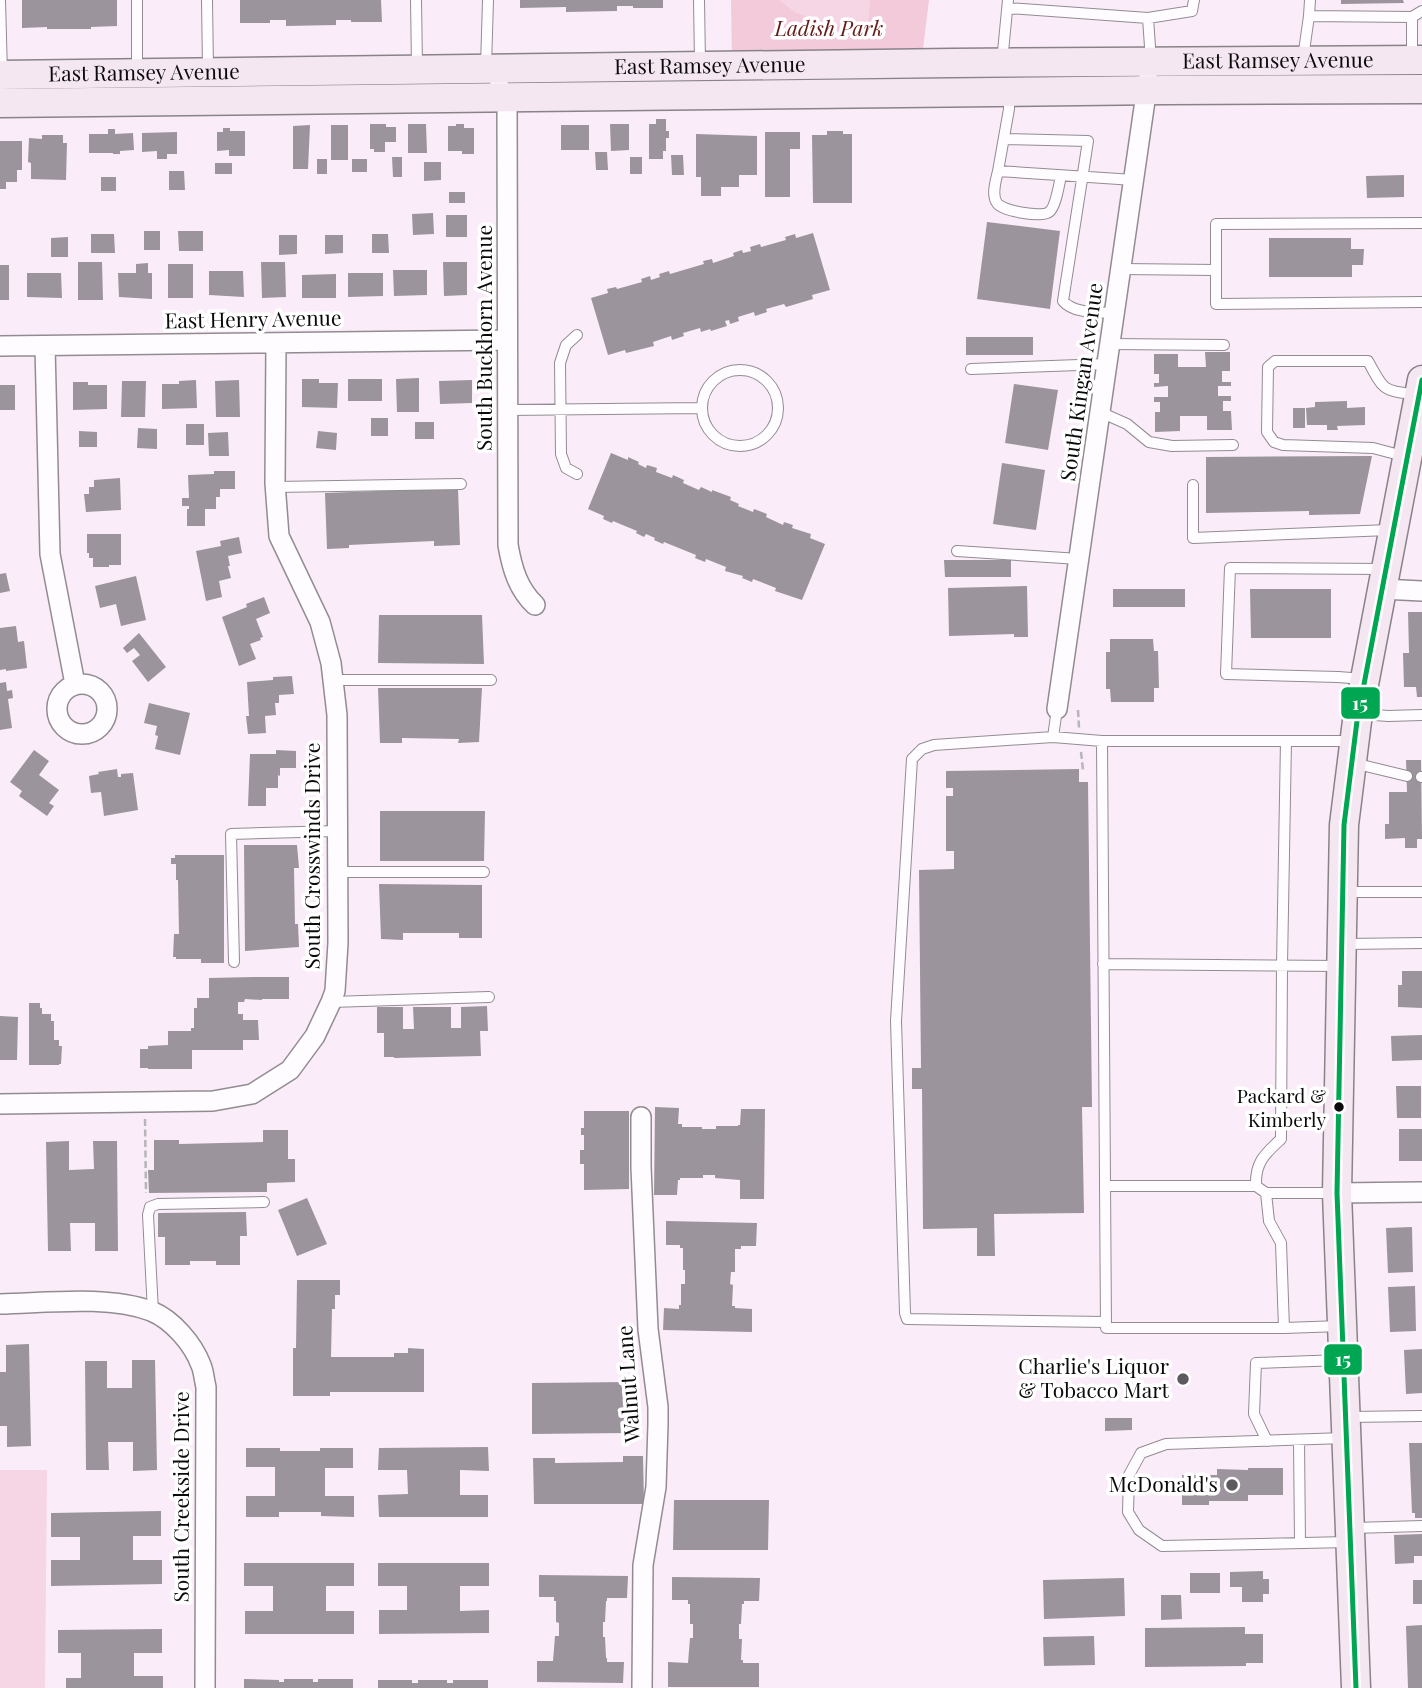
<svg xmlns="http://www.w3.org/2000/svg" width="1422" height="1688" font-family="'Playfair Display',serif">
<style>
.green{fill:#f2cad9}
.pitch{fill:#f6d5e5}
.building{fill:#9b949c}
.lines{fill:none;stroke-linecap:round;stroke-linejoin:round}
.lane-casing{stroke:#928c92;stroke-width:12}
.street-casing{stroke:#928c92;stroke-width:22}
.secondary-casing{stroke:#898388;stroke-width:31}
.path{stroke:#b7b5b7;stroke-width:2.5;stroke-dasharray:7 3.5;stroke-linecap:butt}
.lane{stroke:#fefcfe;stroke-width:10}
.street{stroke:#fefcfe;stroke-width:19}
.secondary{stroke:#f4e7f2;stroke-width:28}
.bus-1-casing{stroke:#fff;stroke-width:10}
.bus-1{stroke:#00a651;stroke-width:5}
.bus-dot{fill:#0a0a0a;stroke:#fff;stroke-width:2.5}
.poi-dot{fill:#5e595e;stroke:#fff;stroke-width:2.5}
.labels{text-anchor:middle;stroke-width:7;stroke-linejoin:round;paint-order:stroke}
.bus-label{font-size:19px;fill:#0a0a0a;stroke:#fff;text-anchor:end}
.park-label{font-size:21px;font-style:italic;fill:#661b16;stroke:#fff}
.street-label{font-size:21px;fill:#0a0a0a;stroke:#fff}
.poi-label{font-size:21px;fill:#0a0a0a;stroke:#fff;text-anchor:end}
.line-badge{stroke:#fff;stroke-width:2.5}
.badge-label{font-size:19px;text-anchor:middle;font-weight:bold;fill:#fff}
</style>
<rect width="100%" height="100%" fill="#faedf9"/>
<path class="green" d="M731,0H929L922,57L732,58Z"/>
<path class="pitch" d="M779,0H870L868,28L841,27L796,13Z
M0,1470H47L45,1688H0Z"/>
<path class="building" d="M22,0H117V26L91,27V29H47V27L22,28Z
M240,0H381L382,22H351V20H336V25L286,26V20H270V23H240Z
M520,0H663V8H633V6H617V11L566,12V7L520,8Z
M1341,0H1403L1404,3L1341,4Z
M656,119H666V131H669V138H666V151H663V159H649V124H656Z
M370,124H386V127H396V142H385V152H374V149H370Z
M408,124H426L427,153H408Z
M456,124H464V128H474V154H462V151H448V126H456Z
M610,124H629V150L611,151Z
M310,125L308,169H293V126Z
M331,125H348V160H331Z
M561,125H589V150H561Z
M223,128H230V131H245V156H229V150L217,151V132H223Z
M108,129H115V134L133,133L134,150L120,151V154H113V153H89V134H108Z
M827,131H843V134H852V203H813L812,135H827Z
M177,132V154H167V159H157V151L142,152V133Z
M765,132H800V149H790V197H765Z
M696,134L757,136V175H739V187H721V196H701V177H696Z
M42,135H63V143H67L66,180L31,179V163L28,162L29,138L42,139Z
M0,141H22V170H17V182H6V189H0Z
M595,152H607L608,170H596Z
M671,155H683L684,175H672Z
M392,157H402V177H393Z
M630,157H642V174H630Z
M317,159H327V174H317Z
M352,159H367V172H352Z
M424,162H441V180L424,181Z
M215,163H232V174H215Z
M169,171H184L185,190H169Z
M1404,175V197L1367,198L1366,176Z
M101,177H116V191H101Z
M449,192H465V203H449Z
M433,213L434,234L413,235L412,214Z
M446,215H467V237H446Z
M987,222L1060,231L1050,309L977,299Z
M144,231H160V250H144Z
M178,231H203V251H179Z
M813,233L830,290L812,295L813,299L786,307L784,304L766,309L767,312L755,316L754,312L738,317L739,321L730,324L729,320L725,321L727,326L711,331L710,329L701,332L700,328L683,333L684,336L672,340L671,336L653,342L654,346L626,353L625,350L608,355L591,298L608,293L607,289L616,287L617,289L642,282L641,279L650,276L651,280L660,277L659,274L669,271L670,274L704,264L703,261L712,259L713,263L734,256L733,253L742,250L743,253L751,251L750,247L760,244L761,247L786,240L785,237L795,234L796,238Z
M91,234H114L115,253H91Z
M372,234H388L389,253H372Z
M279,235H297V254L279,255Z
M325,235H343V253L325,254Z
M68,237V257H51V238Z
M1269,238H1351V249H1364L1363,265H1352V277H1269Z
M78,262H102L103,300H78Z
M261,262H285L286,297L262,298Z
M443,262H467V295L444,296Z
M148,263V273H152V299L119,297L118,273H136V264Z
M168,264H193V298H168Z
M0,265H9V300H0Z
M393,270H427V295L394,296Z
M209,271H243L244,297L209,295Z
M27,273H61L62,298L27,297Z
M348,273H383V296L348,297Z
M336,274V298H302V275Z
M966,337H1033V355H966Z
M1205,352H1230V371H1222V382H1231V386H1218V396H1231V401H1223V411H1231L1232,430H1207V416H1180V431L1155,432V412H1160V402H1154V397H1168V386L1154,387V383H1159V374H1154V354H1178V367H1206Z
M419,378V412H397L396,379Z
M302,379H319V383H338L337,408L302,407Z
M348,379H382V401H348Z
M196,380L197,408L162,409V384H179V381Z
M239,380L240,417H216L215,381Z
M472,380V403L440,404L439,381Z
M122,381H146L145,417H121Z
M73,382H88V385H107V409L73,410Z
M1014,384L1058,390L1048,450L1005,443Z
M0,385H15V410H0Z
M1347,401V408L1365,407V425L1337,426L1338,430H1327V425H1307L1306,408L1315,407V402Z
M1293,408H1305V428H1293Z
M371,418H388V436H371Z
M415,422H434V439H415Z
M186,424H204V445H186Z
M138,428L157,429V449L137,448Z
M79,431L97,432V447H79Z
M318,431L337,433L336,450L316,448Z
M228,432L229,456H209L208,433Z
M611,453L628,460V457L639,462L638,464L646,468L647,465L657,468L656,472L672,478L673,475L684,480L683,483L699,490L701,487L712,492V490L731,497L730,500L739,504L738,506L753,512L754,509L767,514L766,517L783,525L784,522L793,525L792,528L811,534L810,538L825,544L802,600L775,591L776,588L753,579L752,582L742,578L743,576L725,571L726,567L706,559L705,562L695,558L696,555L664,542L663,544L654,540L655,538L646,534L644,537L636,533L637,531L613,521L612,523L603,519L604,516L588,509Z
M1372,456L1360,514L1309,515V511L1206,513V457Z
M1002,463L1045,470L1036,530L993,524Z
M214,471H235V489H220V497H216V509H205V526H187V509H189V506H182V498H189L188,475L214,474Z
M120,478L121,510L86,512L84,494H89V487H94V480Z
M458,488L460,545L434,546V541L349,545V548L327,549L325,493Z
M87,534H121V565H109V567H93V558H89V553H87Z
M239,537L242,553L228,556L230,566H228L231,578L219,581L222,597L206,601L196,551L221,546L220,541Z
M944,560H1011V577H945Z
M6,573L10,591L0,593V574Z
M136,576L146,620L121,626L116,604L100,608L95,586Z
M1027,586L1028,637H1014V634L949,636L948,588Z
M1113,589H1185V607H1113Z
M1250,589H1331V638H1251Z
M264,597L270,613L256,619L263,637L260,638L261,640L250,644L256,659L239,666L222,617L247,607L246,604Z
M1408,612H1422V697H1417L1416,687H1404L1403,653H1409Z
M379,615H482L484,664L378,663Z
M16,626L18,642L24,641L27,668L6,671V669L0,670V628Z
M139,633L166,667L148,682L132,661L140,655L134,648L127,653L123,648Z
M1110,639H1153L1154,651H1158L1159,688H1154V702H1111L1110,689H1106V652H1110Z
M292,676L294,694L279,695V703H275L276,715L265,716L266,733L248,734L246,716H249L247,682L273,680V677Z
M6,682L7,691L12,690L13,698L8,699L12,728L0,730V683Z
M378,688H482L479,742L458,743L459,739L402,738V743H380Z
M149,703L190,713L180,755L155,749L158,736L155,735L157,726L144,723Z
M34,750L49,761L39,775L59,790L49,803L54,806L47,816L19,796L22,791L10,782Z
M276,750L296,751V768H280V776L278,775V788H266V806H248L250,754H276Z
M1406,760H1421L1422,839H1417V848H1405V838L1385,839V824H1389V792H1407Z
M117,769L118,777H121V774L133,773L138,810L104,816L101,792L91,793L89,776L99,774L98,772Z
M1079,769V782H1088L1092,1107H1082L1084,1213L994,1214L995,1256H977V1228L923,1229L922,1089H912V1068H921L919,870L954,869V851H946V796H953V788H946V771Z
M380,811H485L484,861H380Z
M244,845H297L299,868H294L295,924H298L299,947L245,951Z
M175,855H224V963H201V959H176V957H173L174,934H179L178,880H176V864H171V858H175Z
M379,884L482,885V938H459V933H403V940L381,939Z
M1402,971H1422V1008L1398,1007V985H1402Z
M254,977H289V999H262V1000L245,999L244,1002H238V1014H243V1020H258L259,1040H243V1050H192V1069H148V1068H140V1049H148V1046L168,1045V1031H191V1028H194V1008H197V998H209V978Z
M29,1003H40V1008H42V1014H51V1021H54V1040H59V1046H62L61,1064H59V1065H29Z
M487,1006L488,1031H480L481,1056L394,1058V1057H384V1033H377V1007H403V1029H414L413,1007H451V1028H461V1007Z
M0,1016L18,1017L17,1060H0Z
M1422,1035V1060L1392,1061L1391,1036Z
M1396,1086H1421V1118H1397Z
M655,1107L679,1108L678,1124H682V1127H702V1129H716V1126H738V1125H740L741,1109H765L764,1199H740V1180L715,1178V1175H703V1178H680V1180H678L677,1195H654Z
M584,1111H629V1189L584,1190V1164H580V1150H584V1135H581V1128H584Z
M1399,1129H1422V1161H1399Z
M263,1130H288V1159H295V1182L267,1183V1192L149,1193L148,1170H154V1140H179V1144L263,1142Z
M69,1141V1170L94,1169L93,1141H117L118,1251H95V1223H70L71,1251H48L46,1142Z
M307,1198L327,1244L297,1256L278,1210Z
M246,1212L247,1236H240V1265H216V1261H190V1265H165V1237H158V1213Z
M666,1221L757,1223L756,1246H741V1249H735V1272H731L730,1284L733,1285L732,1306H735V1308L752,1309V1332L663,1330L664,1308L679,1309V1305H681V1284H685V1270H683V1248H680V1245H666Z
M1412,1227L1413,1272L1388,1273L1386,1228Z
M297,1280H340V1295H335V1309H332L331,1357H394V1353H408V1348L424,1349V1392H330V1396H293V1348H296Z
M1415,1286L1416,1331L1390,1332L1388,1287Z
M29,1344L31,1446L7,1447V1426H0V1372H6V1345Z
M1422,1349V1393L1406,1394L1404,1350Z
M132,1360H155L157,1470L133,1471V1442H108L109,1470H86L85,1361H107V1388H132Z
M627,1382L629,1428H627V1433L532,1434V1383Z
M1105,1418H1132V1430L1105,1431Z
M1409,1443H1422V1518H1415V1513H1412Z
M488,1447L489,1471L460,1470V1495H488V1517H379L378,1495L408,1494L407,1470H378L379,1448Z
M246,1448H280V1451H320V1448H353V1468H325V1496H354V1517L321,1516V1512H279V1517H246V1496H275V1467H246Z
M623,1456H643L644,1504H534L533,1458H555V1463L623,1462Z
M1248,1468H1283V1495H1248V1501H1209V1505H1182V1475H1217V1469L1248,1470Z
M674,1500H769L768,1550H673Z
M161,1511V1536H133V1560H162V1584L51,1586V1560H80V1537H51V1513Z
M1422,1534V1556H1414V1563L1395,1564L1394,1535Z
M244,1563H354V1586H326V1611H354V1634H245V1611H273V1586H244Z
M378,1563H489V1586H460V1611L489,1610V1633L379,1634V1610H407V1586H378Z
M1263,1571V1579H1269V1594H1263V1602H1242V1587H1230V1572Z
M1190,1573H1220V1593H1190Z
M539,1575L628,1576L627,1598H607V1601H606L605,1622H603V1637H605L606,1658H607V1662H624L623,1683L537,1682V1661H553L555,1636H559V1623L556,1622V1601H554V1597H539Z
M672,1577L760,1578L759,1601H744V1604H742L741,1624H739V1639H742L741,1660H743V1663H759V1687H668V1662L688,1663L690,1638H693V1624H690V1604H688V1600H672Z
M1124,1578L1125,1616L1044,1619L1043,1580Z
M1413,1580H1422V1604H1413Z
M1161,1595H1181L1182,1619L1161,1620Z
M1422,1625V1688H1408L1406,1626Z
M1245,1627V1634H1263V1663H1246V1666L1145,1667V1628Z
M162,1629V1653H134V1676H163V1688H66V1678H81V1653H58V1630Z
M1094,1636L1095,1665L1044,1666L1043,1637Z
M244,1679L279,1680V1682H284V1679H313V1682H318V1679H353V1688H244Z
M378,1680H412V1683H418V1680H447V1683H453V1680H488V1688H378Z"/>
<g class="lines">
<g class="lane-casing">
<path id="lane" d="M0,0L2,74
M137,0V69
M207,0L208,69
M416,0L417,66
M699,0L700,62
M1008,8L1148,18
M1309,16L1310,0
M1412,17V59
M1303,58L1309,16L1412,17L1422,11
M1151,61L1148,18L1192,11L1194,0
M1002,62L1008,0
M486,66L488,0
M1009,95V109L998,171L1134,180
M1004,139L1088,141L1063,301C1074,314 1098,312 1115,313
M998,171C996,180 991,195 997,203C1002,211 1042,218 1049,212C1056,207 1059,184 1061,176
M1422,223L1216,224V304L1422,302
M1121,269L1216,270
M1110,344L1224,345
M971,369L1107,364
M702 408a38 38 0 1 1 76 0a38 38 0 1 1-76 0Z
M508,410L702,408
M1100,412L1127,424L1149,442L1172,446L1233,445
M1407,457L1373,448L1283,445L1274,442L1267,432L1268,367L1275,361H1368C1385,393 1383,390 1419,395
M577,474L566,468L561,454L560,363L566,345L577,335
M1193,485V538L1389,530
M275,487L461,484
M957,551L1079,559
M1364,679L1338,677L1226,674L1230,568L1385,569
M333,680H491
M1362,714L1388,716L1422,715
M1053,737L1057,709
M1102,741L1106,1328H1284
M1286,741L1282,965L1281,1139C1265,1154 1255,1162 1256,1186L1266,1193L1269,1221L1281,1243L1284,1328L1341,1326
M1353,763L1407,776
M1421,777H1422
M337,872H484
M1347,892H1422
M1346,944L1422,943
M234,962L231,834L337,831
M1103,964L1341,966
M331,1002L489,997
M1105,1186H1256
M1266,1193H1336
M153,1312L148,1215L150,1207L158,1204L264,1202
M1106,1322L907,1319L905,1313L896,1021L912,759L922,749L934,745L1053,737L1102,741H1351
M1349,1417L1422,1416
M1345,1438L1166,1444L1141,1453L1129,1475L1128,1512L1139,1530L1162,1546L1348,1542
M1299,1440L1300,1543
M1267,1441L1254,1414L1256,1363L1342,1360
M1353,1528L1422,1526"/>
</g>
<g class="street-casing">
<path id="street" d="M499,87L507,98L508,545C512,568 518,589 535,605
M0,346L507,340
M45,346L50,554L75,684
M1382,589L1422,591
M57 709a25 25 0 1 1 50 0a25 25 0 1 1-50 0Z
M1057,709L1148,80
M0,1104L213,1101L252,1094L290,1070L315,1036L331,1002L335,991L338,943L337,715L331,663L320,622L279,536L275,483L276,343
M641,1117V1167L648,1329L658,1407V1424L656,1487L643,1565L642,1688
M1337,1193L1422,1192
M0,1304C46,1303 107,1295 151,1311C173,1320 193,1344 201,1365C204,1372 204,1380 206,1387L205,1688"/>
</g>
<g class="secondary-casing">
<g id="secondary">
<path id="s1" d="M0,75L952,63L1422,60"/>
<path d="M0,103L1165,90L1422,89"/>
<path d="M1356,1688L1337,1193L1344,825L1357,721L1422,380"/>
</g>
</g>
<path class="path" d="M1078,710L1079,728
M1081,752L1083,770
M145,1119L146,1193"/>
<use href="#lane" class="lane"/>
<use href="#street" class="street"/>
<use href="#secondary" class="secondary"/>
<g class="bus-1-casing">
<path id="bus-1" d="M1356,1688L1337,1193L1344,825L1357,721L1422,380"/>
</g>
<use href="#bus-1" class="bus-1"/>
</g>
<circle class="bus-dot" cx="1339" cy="1107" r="6"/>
<g class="poi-dot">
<circle cx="1183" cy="1379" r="7"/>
<circle cx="1232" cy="1485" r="7"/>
</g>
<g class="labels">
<g class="bus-label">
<text x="1326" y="1103">Packard &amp;<tspan x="1326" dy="24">Kimberly</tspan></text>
</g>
<g class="park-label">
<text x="829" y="36">Ladish Park</text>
</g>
<g class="street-label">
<text dy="7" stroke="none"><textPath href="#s1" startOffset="1278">East Ramsey Avenue</textPath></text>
<text dy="7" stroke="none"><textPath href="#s1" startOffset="710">East Ramsey Avenue</textPath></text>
<text dy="7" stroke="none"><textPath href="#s1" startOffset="144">East Ramsey Avenue</textPath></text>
<text transform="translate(253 320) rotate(-1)" y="7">East Henry Avenue</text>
<text transform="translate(485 338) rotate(-90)" y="7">South Buckhorn Avenue</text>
<text transform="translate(1082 382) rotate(-82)" y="7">South Kingan Avenue</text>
<text transform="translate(313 856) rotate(-90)" y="7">South Crosswinds Drive</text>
<text transform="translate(629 1384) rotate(-94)" y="7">Walnut Lane</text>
<text transform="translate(182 1497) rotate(-90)" y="7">South Creekside Drive</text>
</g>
<g class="poi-label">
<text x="1169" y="1374">Charlie's Liquor<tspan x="1169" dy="24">&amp; Tobacco Mart</tspan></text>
<text x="1218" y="1492">McDonald's</text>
</g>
</g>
<g class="line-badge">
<rect x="1340" y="686" width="41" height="34" rx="7" fill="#00a651"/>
<rect x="1323" y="1343" width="40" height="33" rx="7" fill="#00a651"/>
</g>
<g class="badge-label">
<text x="1360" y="710">15</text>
<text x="1343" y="1366">15</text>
</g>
</svg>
